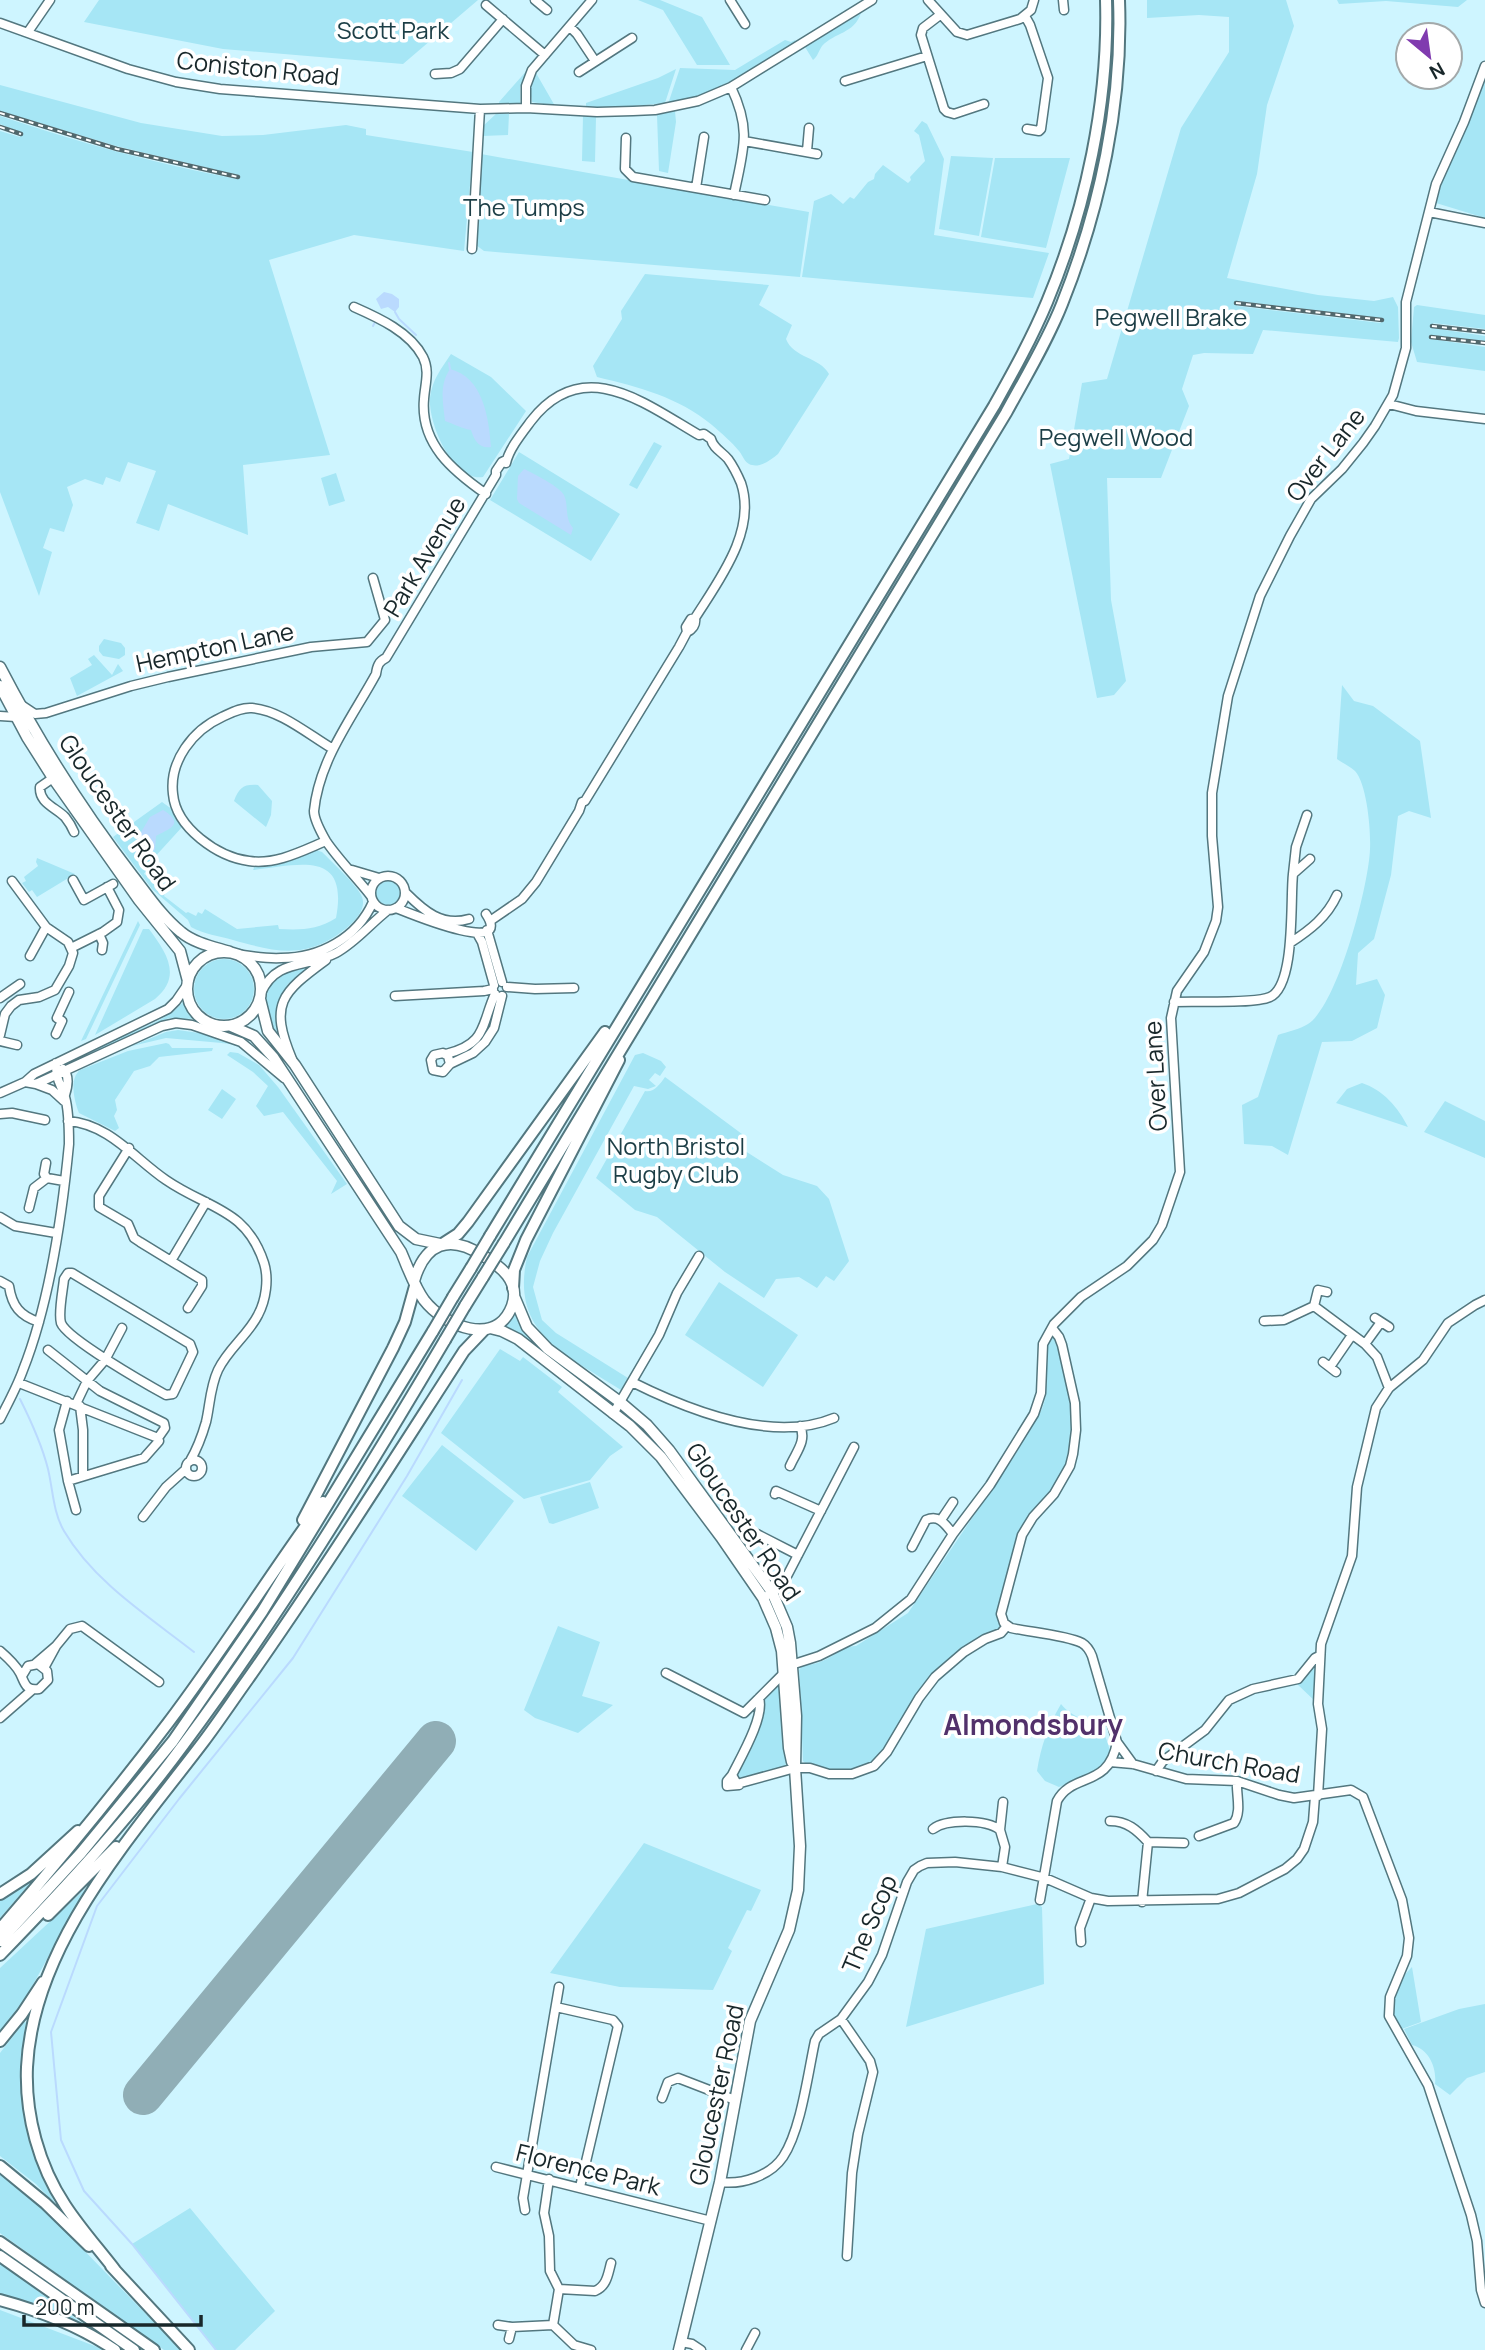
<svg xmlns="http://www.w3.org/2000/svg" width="1485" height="2350" font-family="Manrope,sans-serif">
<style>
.green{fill:#a6e6f5;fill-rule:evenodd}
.water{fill:#badafe}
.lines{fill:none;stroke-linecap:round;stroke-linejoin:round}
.stream{stroke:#badafe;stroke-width:2}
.runway{stroke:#90aeb6;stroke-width:40}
.minor-casing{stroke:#53777f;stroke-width:11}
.major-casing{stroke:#53777f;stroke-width:13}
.highway-casing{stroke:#53777f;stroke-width:14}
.minor{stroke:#fff;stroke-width:8}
.major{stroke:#fff;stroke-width:10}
.highway{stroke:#fff;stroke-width:10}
.rail-casing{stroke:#51686d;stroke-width:4.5}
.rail{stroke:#fff;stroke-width:2;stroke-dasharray:5;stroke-linecap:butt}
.highway-bridge-casing{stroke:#53777f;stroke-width:14;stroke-linecap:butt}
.highway-bridge{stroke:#fff;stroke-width:10}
.labels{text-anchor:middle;stroke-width:7;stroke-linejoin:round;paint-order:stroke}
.park-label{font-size:24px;fill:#1c3e46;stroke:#fff}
.street-label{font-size:24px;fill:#18272a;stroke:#fff}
.quarter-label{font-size:28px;font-weight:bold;fill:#52316b;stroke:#fff}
</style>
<rect width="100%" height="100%" fill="#cef5ff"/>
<path class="green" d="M99,0H478L403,64L223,49L84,22Z
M638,0H660L702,17L730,65H697L663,10Z
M1147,0H1286L1294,26L1267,105L1257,174L1227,278L1318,295L1374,301L1393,297L1398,307L1399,338L1398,342L1263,330L1253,354L1204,353L1193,355L1182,389L1189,406L1161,478H1107L1111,600L1126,681L1114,695L1097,698L1050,464L1069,459L1082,383L1107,379L1181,128L1229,52V17L1199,15L1147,18ZM1237,301L1382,318L1381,323L1237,306Z
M1337,0H1467L1458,7L1386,1L1339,4Z
M861,13C854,34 835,32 822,46C818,52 818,56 813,60L805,47Z
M785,40L791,42L795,40L797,43C755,68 716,94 668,104L680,68L735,70Z
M529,68L520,87V103L500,106L499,102Z
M676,69L665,103L623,107H586V103L658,78Z
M536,73L555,106L532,102L530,90Z
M1485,76V218L1436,203L1446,169Z
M0,85L141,123L222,136L263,135L346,125L366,129V135L473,152L464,251L354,235L269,260L330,455L243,465L248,535L168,504L159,531L136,523L156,471L128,462L120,482L106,477L103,485L85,479L67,487L73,505L64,532L50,528L43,548L52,552L39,596L0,492V131L20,137L22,133L0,124V116C78,142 156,164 237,179L238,175L116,146L0,111Z
M675,111L676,122L668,173L659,171L657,115Z
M497,113L509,114L508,135L482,136L483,126Z
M583,116L596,117L595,162L582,161Z
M922,121L927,124L944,159L934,235L1049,253L1033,298L802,277L814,201L831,194L843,204L850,197L854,199L868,182L874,179L875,174L883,165L908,183L911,180L910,177L925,161L919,135L914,131Z
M481,154L809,212L800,277L484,251L476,245Z
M951,156L993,158L979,236L939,229Z
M995,158H1070L1046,248L981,237Z
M645,274L769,285L759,305L792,325L786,339C793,358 820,357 829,374L778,454C771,460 759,469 749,464C744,461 743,456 739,451C732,442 721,433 712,425C678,397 639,387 597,377L593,366L622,319L621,311Z
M1417,305L1485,315V329L1433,323L1432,328L1485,336V341L1432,335L1431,339L1485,347V371L1417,362L1411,342L1414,307Z
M451,354L491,377L526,411L483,477C453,482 428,423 430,398C432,380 441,369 451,354Z
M654,442L662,446L637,489L629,485Z
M519,452L620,514L591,561L490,500Z
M336,473L345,501L329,506L321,478Z
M104,639L121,643L125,648V655L119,659L103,656L99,651V646Z
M94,655L112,675L118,664L123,671L77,696L70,678L92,665L88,659Z
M1342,685L1354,701L1373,706L1420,741L1431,818L1409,811L1398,816L1391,875L1374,939L1358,953L1356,985L1377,979L1385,995L1377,1028L1352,1041L1322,1042L1288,1155L1272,1146L1244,1144L1242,1105L1258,1097L1278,1035C1287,1032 1300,1029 1308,1024C1338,1005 1369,884 1370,849C1371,831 1367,784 1355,771C1350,766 1342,763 1337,759Z
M258,785L272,801L271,815L266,827L234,801C239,788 243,784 258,785Z
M162,802L176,812L183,826L152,860L144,874L168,887L164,896L186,913L188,912L196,916L198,912L202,914L205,909L237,929L278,925L279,929C301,930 317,930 336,918C349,849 299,865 253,870L255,866L288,862L316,850L322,852C332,862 358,886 362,897C366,907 358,918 350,925C310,960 279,953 233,940C219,936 204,934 191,927L188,920L152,889L113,837Z
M37,858L75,874L37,897L32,890L29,892L22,883L26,881L24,877L38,866L36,862Z
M376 893a12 12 0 1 1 24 0a12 12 0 1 1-24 0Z
M138,921L140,925L86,1039L81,1041Z
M143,929H149C166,952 183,976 155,999L95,1035Z
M194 989a30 30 0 1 1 60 0a30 30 0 1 1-60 0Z
M303,967L306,969L288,984L280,1000L276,1020L281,1043C258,1011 258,976 303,967Z
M183,1002L186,1003L192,1019L169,1018L66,1064C93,1041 162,1029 183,1002Z
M178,1030L199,1033L233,1044L166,1038L132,1046L166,1032Z
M166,1043L169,1044L172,1048H213L212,1051L159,1057L150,1066L134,1071L115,1100L117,1110L114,1116L119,1128L115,1131L79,1113C74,1100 69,1079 80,1070L128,1051Z
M230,1052L238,1053L259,1065L278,1087L347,1184L331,1194L337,1181L283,1112L264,1116L256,1106L268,1086L253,1072L227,1055Z
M643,1053L661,1061L666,1067L660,1076L655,1073L649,1080L656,1086L648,1089L634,1086L553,1233L540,1261L533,1287L542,1320L556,1333L628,1378L621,1390C566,1354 510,1334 527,1257L635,1055Z
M665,1077L742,1134V1149L783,1175L817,1186L829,1199L849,1261L834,1281L826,1276L817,1288L799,1277L776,1279L764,1298L725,1272L657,1217L635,1210L596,1178L645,1091C654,1093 660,1084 665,1077Z
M1362,1083C1383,1090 1398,1107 1408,1127L1336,1103L1347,1089Z
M222,1089L236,1099L222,1119L208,1110Z
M1445,1101L1485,1121V1158L1424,1132Z
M719,1282L798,1335L763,1387L685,1335Z
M514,1308L525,1330L612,1401L611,1403L608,1405L513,1331L500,1326Z
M1051,1337L1057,1338L1074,1403L1073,1454L1054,1493L1032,1516L1001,1608L1006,1627L934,1676L882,1756L859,1771L830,1772L806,1764L803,1761L799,1670L803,1665C830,1665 838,1646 856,1646L908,1613L1016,1453L1042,1409L1046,1396L1044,1353Z
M500,1349L520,1361L523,1357L562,1387L558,1392L623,1447L610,1456L590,1480L524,1499L441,1433Z
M442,1445L514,1501L476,1551L402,1496Z
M590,1482L599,1508L553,1524L549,1523L540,1497Z
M558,1626L600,1642L582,1696L613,1705L578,1733L535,1718L524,1710Z
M1315,1661L1317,1664V1703L1296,1683Z
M780,1681L786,1768L740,1784L735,1779L764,1698Z
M1061,1704C1072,1718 1089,1720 1102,1732C1107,1737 1108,1746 1111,1753L1097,1771L1059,1787L1045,1781L1037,1771C1041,1746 1048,1726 1061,1704Z
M644,1843L761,1890L751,1911L747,1910L728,1948L732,1951L713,1990L620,1987L550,1973Z
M37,1874H38L0,1918V1901Z
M86,1888L29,1992L0,2033V1968Z
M1037,1904L1042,1907L1044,1984L906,2027L926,1929Z
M1412,1967L1421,2022L1399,2030C1387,2003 1391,1988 1412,1967Z
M1485,2004V2072L1467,2078L1450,2095L1435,2084C1437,2068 1429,2049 1412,2045L1404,2029L1459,2009Z
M24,2022L28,2023C12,2090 25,2146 56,2205L36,2184L0,2156V2053Z
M0,2171L35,2200L181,2350H164L0,2233Z
M190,2208L275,2311L235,2350H216L132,2244Z
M0,2263L87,2327L0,2294Z
M0,2310L100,2348L103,2350H0Z"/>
<path class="water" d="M384,292L392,294L399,299V307L395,312L388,307L381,309L376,299Z
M450,369C483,377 489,418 491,447C479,449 474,440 471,430C463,429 454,424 445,421C443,403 439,385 450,369Z
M524,469C533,473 560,487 564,495C569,506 564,517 573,528L571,535L519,503L517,499L518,476Z
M163,810C186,824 169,829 156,836L155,850L141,857L133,850V846L150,817Z"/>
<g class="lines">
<path class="stream" d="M395,312L399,319L416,335
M373,326L376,320
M449,363L450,369
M20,1399C31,1421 42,1445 48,1469C53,1490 53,1512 64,1531C94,1582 148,1616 194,1652
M216,2350L132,2244L84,2191L61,2140L51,2032L97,1906L179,1799L293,1658L407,1476L462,1380"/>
<path class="runway" d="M143,2095L436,1741"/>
<g class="minor-casing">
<path id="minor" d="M535,0L547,10
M730,0L745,24
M928,0L957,32L967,35L1020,19L1031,10L1034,0
M1063,0L1064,10
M486,5L545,55
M940,15L923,28L921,35L944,109L947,112L954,114L984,104
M1025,16L1030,25L1048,78L1041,129L1039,131L1027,129
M0,23L128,69L176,82L220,89L480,109L526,108L597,112L633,111L655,110L698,101L731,87L872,0
M570,27L577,34L595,61
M28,32L50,0
M579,72L632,38
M435,74L451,73L460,69L503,19
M845,81L927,56
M731,87C752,131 743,150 734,195
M526,108V86L532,70L592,0
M626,138L625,169L633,177L765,200
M744,141L817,154
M807,151L809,128
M696,188L704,137
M1429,212L1485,223
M472,249L480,109
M354,307C379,318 410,332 423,357C430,371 425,384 424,399C420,444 453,471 486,494
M1389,404L1416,411L1485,419
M506,463C509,449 522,433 531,421C583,354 644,403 699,435L704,434L711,439C713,448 722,452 728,459C733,466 738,476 741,483C757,531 719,580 695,618C696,624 693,629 687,632
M23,706L35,714L46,713L131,686L168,677L311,647L367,642L385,620L373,578
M0,716L16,717
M53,778L40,787C39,803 55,807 65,817C69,822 72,827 74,832
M326,841C302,851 276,865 249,861C218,857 176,828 173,794C169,761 193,730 222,717C231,713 241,707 252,708C280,710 309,735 333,749
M352,870L379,878
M1293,874L1296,847L1307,815
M371 893a17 17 0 1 1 34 0a17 17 0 1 1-34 0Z
M73,880L84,900L113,884
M406,893C424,911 442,927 469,919
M371,896C357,878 338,859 326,841C322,834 314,819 314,811C319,760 352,718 376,674C377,666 379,661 386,658L496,475V471L502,462L506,460
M396,908C404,911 515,958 486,914
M490,921L522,899L536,882L579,811L582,802L585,801L679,647L687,632L686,627L691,619L695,618
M487,930L502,982
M477,933L482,942L494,985
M99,934L103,943L102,950
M1290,943C1310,930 1327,917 1337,895
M71,948L103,932L117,922L119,910L107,887
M237,954C251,956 266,959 281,958C320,958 357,938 373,902
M30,956L46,927
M507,987L535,989L574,988
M261,993C276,958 308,968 336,953C356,942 370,924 388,910
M395,996L484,991L493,989
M0,998L20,984
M1174,1002C1195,1001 1254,1004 1270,997C1296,985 1290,899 1293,874L1310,859
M206,1029L225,1026
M56,1034L62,1021L57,1018L69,992
M0,1035L5,1014L11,1006L19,1000L39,997L55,990L69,966L73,953L68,942L46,927L12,881
M0,1041L17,1045
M446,1054C487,1044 481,1025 495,994
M292,1059C269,1004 281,993 326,960
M450,1064L448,1056L443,1053L434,1055L431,1060L433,1070L443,1072L450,1064L473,1053L485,1042L494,1028L502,996
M63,1069C70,1076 68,1086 65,1095
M25,1082L36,1084L162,1026L176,1023L192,1025L241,1042L284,1078
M36,1084L52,1090L64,1101
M0,1093L25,1082L34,1074L168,1009L176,1001L187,985
M0,1114L12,1113L45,1120
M68,1121C109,1124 135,1159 166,1180C208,1209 246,1208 264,1263C269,1279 266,1300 258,1315C248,1335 228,1349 218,1370C210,1387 210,1405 206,1422C202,1436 197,1449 190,1461
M129,1148L99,1196V1207L128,1224L134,1238L140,1242L202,1280V1286L188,1308
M46,1163L44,1174L47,1178L64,1181
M29,1208L34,1188L47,1178
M0,1217L15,1226L56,1233
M171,1261L206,1202
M68,1273H72L190,1344L193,1352L173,1394L166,1395C148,1385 67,1339 61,1323C58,1313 63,1290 64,1279Z
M0,1281L9,1286C12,1306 20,1316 39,1322
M1314,1306L1365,1344L1377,1357L1389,1388
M1314,1306L1318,1290L1327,1292
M1375,1318L1389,1327
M1264,1321L1284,1320L1314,1306
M1052,1328L1059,1337L1062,1345L1075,1403L1076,1430L1073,1454L1070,1466L1054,1494L1033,1517L1022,1535L1001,1614L1004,1623L1011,1628C1029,1632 1066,1635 1082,1643C1087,1646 1090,1651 1092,1656L1117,1742L1133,1764
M1365,1344L1381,1322
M48,1350L100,1391L164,1423L165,1428L158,1438
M1323,1362L1336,1372
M1330,1367L1352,1335
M632,1382C688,1410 772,1444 834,1418
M19,1383L158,1438L159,1441L144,1458L68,1481
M67,1401L59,1430L68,1481L76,1510
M76,1404L87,1381L105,1360L122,1328
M80,1406L83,1430V1476
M613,1414L659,1335L677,1293L699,1256
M0,1419C8,1403 17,1387 23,1370C50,1302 62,1217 69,1144C69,1129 69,1111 65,1097C60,1082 56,1081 56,1063
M186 1468a8 8 0 1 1 16 0a8 8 0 1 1-16 0Z
M790,1466C796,1452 807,1441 800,1426
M775,1494L776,1491L821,1511
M143,1517L166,1487L186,1469
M941,1520L953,1502
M757,1534L798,1555
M912,1547L926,1520C939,1514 945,1524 953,1534
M768,1595L780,1585L787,1576L854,1447
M56,1646L70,1629L82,1626L159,1682
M0,1651C7,1657 15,1664 20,1673C25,1683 25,1691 39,1689L48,1680L47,1671L38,1664L28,1666L22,1676
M35,1664L56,1646L44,1668
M788,1666L819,1656L875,1628L911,1599L953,1534L990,1485L1034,1414L1041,1393L1043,1344L1054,1324L1081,1297L1127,1266L1153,1240L1162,1225L1180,1172L1171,1018L1177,991L1204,952L1216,921L1218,907L1212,836V793L1228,696L1260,596L1290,536L1311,499L1342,469L1363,443L1375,426L1393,395L1406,348V302L1436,184L1464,122L1485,66
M666,1673L744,1713L784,1673
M759,1698C765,1716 741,1757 732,1775L737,1784L795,1768H810L829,1774H852L874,1766L887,1752L919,1698L935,1677L964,1652L985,1639L1001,1633L1007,1626
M0,1718L32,1690
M1110,1762L1133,1764L1186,1779L1237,1781L1279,1795L1294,1798L1351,1790L1363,1797L1402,1900L1409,1938L1407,1956L1390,1997L1389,2016L1428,2085L1471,2215L1477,2241L1481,2290L1485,2303
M1156,1771L1163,1761L1205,1730L1229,1700L1253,1689L1298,1679L1315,1658L1319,1656
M732,1775L727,1781V1786L739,1785
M1318,1796L1322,1729L1318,1704L1321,1644L1352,1556L1357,1487L1376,1408L1389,1388L1423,1360L1448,1323L1475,1305L1485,1300
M1110,1821C1127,1821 1137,1830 1148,1842L1142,1902
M933,1829C946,1819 986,1819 1000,1830
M1199,1836L1234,1823C1242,1811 1236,1795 1237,1781
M1148,1842L1184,1843
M1002,1867L1005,1847L1000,1830L1003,1802
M1040,1900L1057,1801C1072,1772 1109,1789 1117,1742
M1081,1942L1080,1928L1091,1898
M556,2007L613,2020L618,2026L580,2187
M841,2019L870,2061L873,2072L858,2134L852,2173L847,2256
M662,2098L668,2082L678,2078L735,2100
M496,2167L711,2221
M549,2179L544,2213L549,2236L550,2271L559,2289L553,2325
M720,2182C742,2185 770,2176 783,2157C801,2130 808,2073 815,2041L819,2034L841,2019L868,1982L882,1955L907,1882L914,1870L920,1866L927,1863L955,1862L1002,1867L1045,1878L1091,1898L1108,1901L1218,1899L1239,1893L1285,1869L1297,1859L1304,1849L1313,1822L1315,1796
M525,2210L523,2198L559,1987
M559,2289L595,2291C607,2286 608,2274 611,2263
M498,2325L512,2327L553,2325
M553,2325L574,2345L591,2350
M509,2339L512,2327
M681,2342L692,2344L701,2350
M746,2350L755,2333"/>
</g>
<g class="major-casing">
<path id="major" d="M0,667C38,740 81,809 132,875C147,894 162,917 181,932C194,943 214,947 230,952
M0,686L27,737L53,778L139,900L180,951L188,981
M187 989a37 37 0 1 1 74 0a37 37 0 1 1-74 0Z
M260,999L268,1031L295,1065L399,1226L416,1239L440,1244
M231,1026L254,1036L273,1057L401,1252C408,1268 414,1286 424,1300C444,1326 496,1348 512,1306C521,1281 500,1266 482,1255C449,1234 425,1243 414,1281
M514,1296L527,1327L548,1349L620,1402L647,1425L669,1450L772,1592L787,1627L790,1643L796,1716L795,1768L800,1846L798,1890L789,1930L750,2021L720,2182L679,2350
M490,1328L502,1331L518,1339L630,1426L661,1457L721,1537L763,1598L776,1628L782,1651L789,1748L792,1762"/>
</g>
<g class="highway-casing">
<path id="highway" d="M490,1236L994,406C1013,372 1032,338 1047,302C1086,209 1109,100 1106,0
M444,1243L458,1234L468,1222L605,1032
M504,1243L1006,413C1025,378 1047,342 1062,304C1100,209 1123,102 1119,0
M513,1288L514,1270L526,1240L619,1060
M453,1297L471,1268
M465,1306L483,1277
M303,1520L393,1348L405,1322L415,1286
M0,1894L31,1874L78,1831
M48,1915L116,1847
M0,1929C58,1862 114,1794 168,1723C222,1652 270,1574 323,1502
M0,1941L81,1853L173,1741L262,1612L433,1331
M0,1955C65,1888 129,1819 184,1744C280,1615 364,1477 445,1340
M0,2041L22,2014L43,1982
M0,2166L45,2203L89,2246
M0,2242L154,2350
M0,2256L134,2350
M111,2266L189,2350
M115,2270C98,2248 80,2228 65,2205C39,2166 25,2115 27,2067C33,1943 133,1835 204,1741C219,1721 233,1700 248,1679C323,1572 393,1461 464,1351L484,1330
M0,2300C41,2311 80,2326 115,2350"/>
</g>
<use href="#minor" class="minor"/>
<use href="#major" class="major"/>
<use href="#highway" class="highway"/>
<g class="rail-casing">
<path id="rail" d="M0,113L117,149L238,177
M0,127L21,134
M1236,303L1382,320
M1432,326L1485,332
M1431,337L1485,343"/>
</g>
<use href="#rail" class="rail"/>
<g class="highway-bridge-casing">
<path id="highway-bridge" d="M471,1268L490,1236
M483,1277L504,1243
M433,1331L453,1297
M445,1340L465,1306"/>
</g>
<use href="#highway-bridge" class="highway-bridge"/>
</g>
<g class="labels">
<g class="park-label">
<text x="393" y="39">Scott Park</text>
<text x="524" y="216">The Tumps</text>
<text x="1171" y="326">Pegwell Brake</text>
<text x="1116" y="446">Pegwell Wood</text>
<text x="676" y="1155">North Bristol<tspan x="676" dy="28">Rugby Club</tspan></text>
</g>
<g class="street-label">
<text transform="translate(258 69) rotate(6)" y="8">Coniston Road</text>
<text transform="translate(1326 455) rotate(-52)" y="8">Over Lane</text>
<text transform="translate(425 557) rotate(-59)" y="8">Park Avenue</text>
<text transform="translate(215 648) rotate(-12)" y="8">Hempton Lane</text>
<text transform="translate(117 813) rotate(55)" y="8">Gloucester Road</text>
<text transform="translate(1156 1076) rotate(-93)" y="8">Over Lane</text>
<text transform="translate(743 1522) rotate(56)" y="8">Gloucester Road</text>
<text transform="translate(1229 1763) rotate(10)" y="8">Church Road</text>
<text transform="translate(870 1924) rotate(-67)" y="8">The Scop</text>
<text transform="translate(717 2095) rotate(-78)" y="8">Gloucester Road</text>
<text transform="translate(588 2170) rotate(14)" y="8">Florence Park</text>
</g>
<g class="quarter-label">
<text x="1033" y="1735">Almondsbury</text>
</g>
</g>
<g transform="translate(1429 56) rotate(151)"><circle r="33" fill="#ffffff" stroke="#a3a9aa" stroke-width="2"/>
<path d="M0-5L12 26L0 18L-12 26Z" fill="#803baf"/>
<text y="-10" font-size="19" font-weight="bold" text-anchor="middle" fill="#18272a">N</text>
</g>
<path d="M24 2315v10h177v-10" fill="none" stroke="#18272a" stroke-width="3.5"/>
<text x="35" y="2315" font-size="21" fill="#18272a" stroke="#ffffff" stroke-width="5" paint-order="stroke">200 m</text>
</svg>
